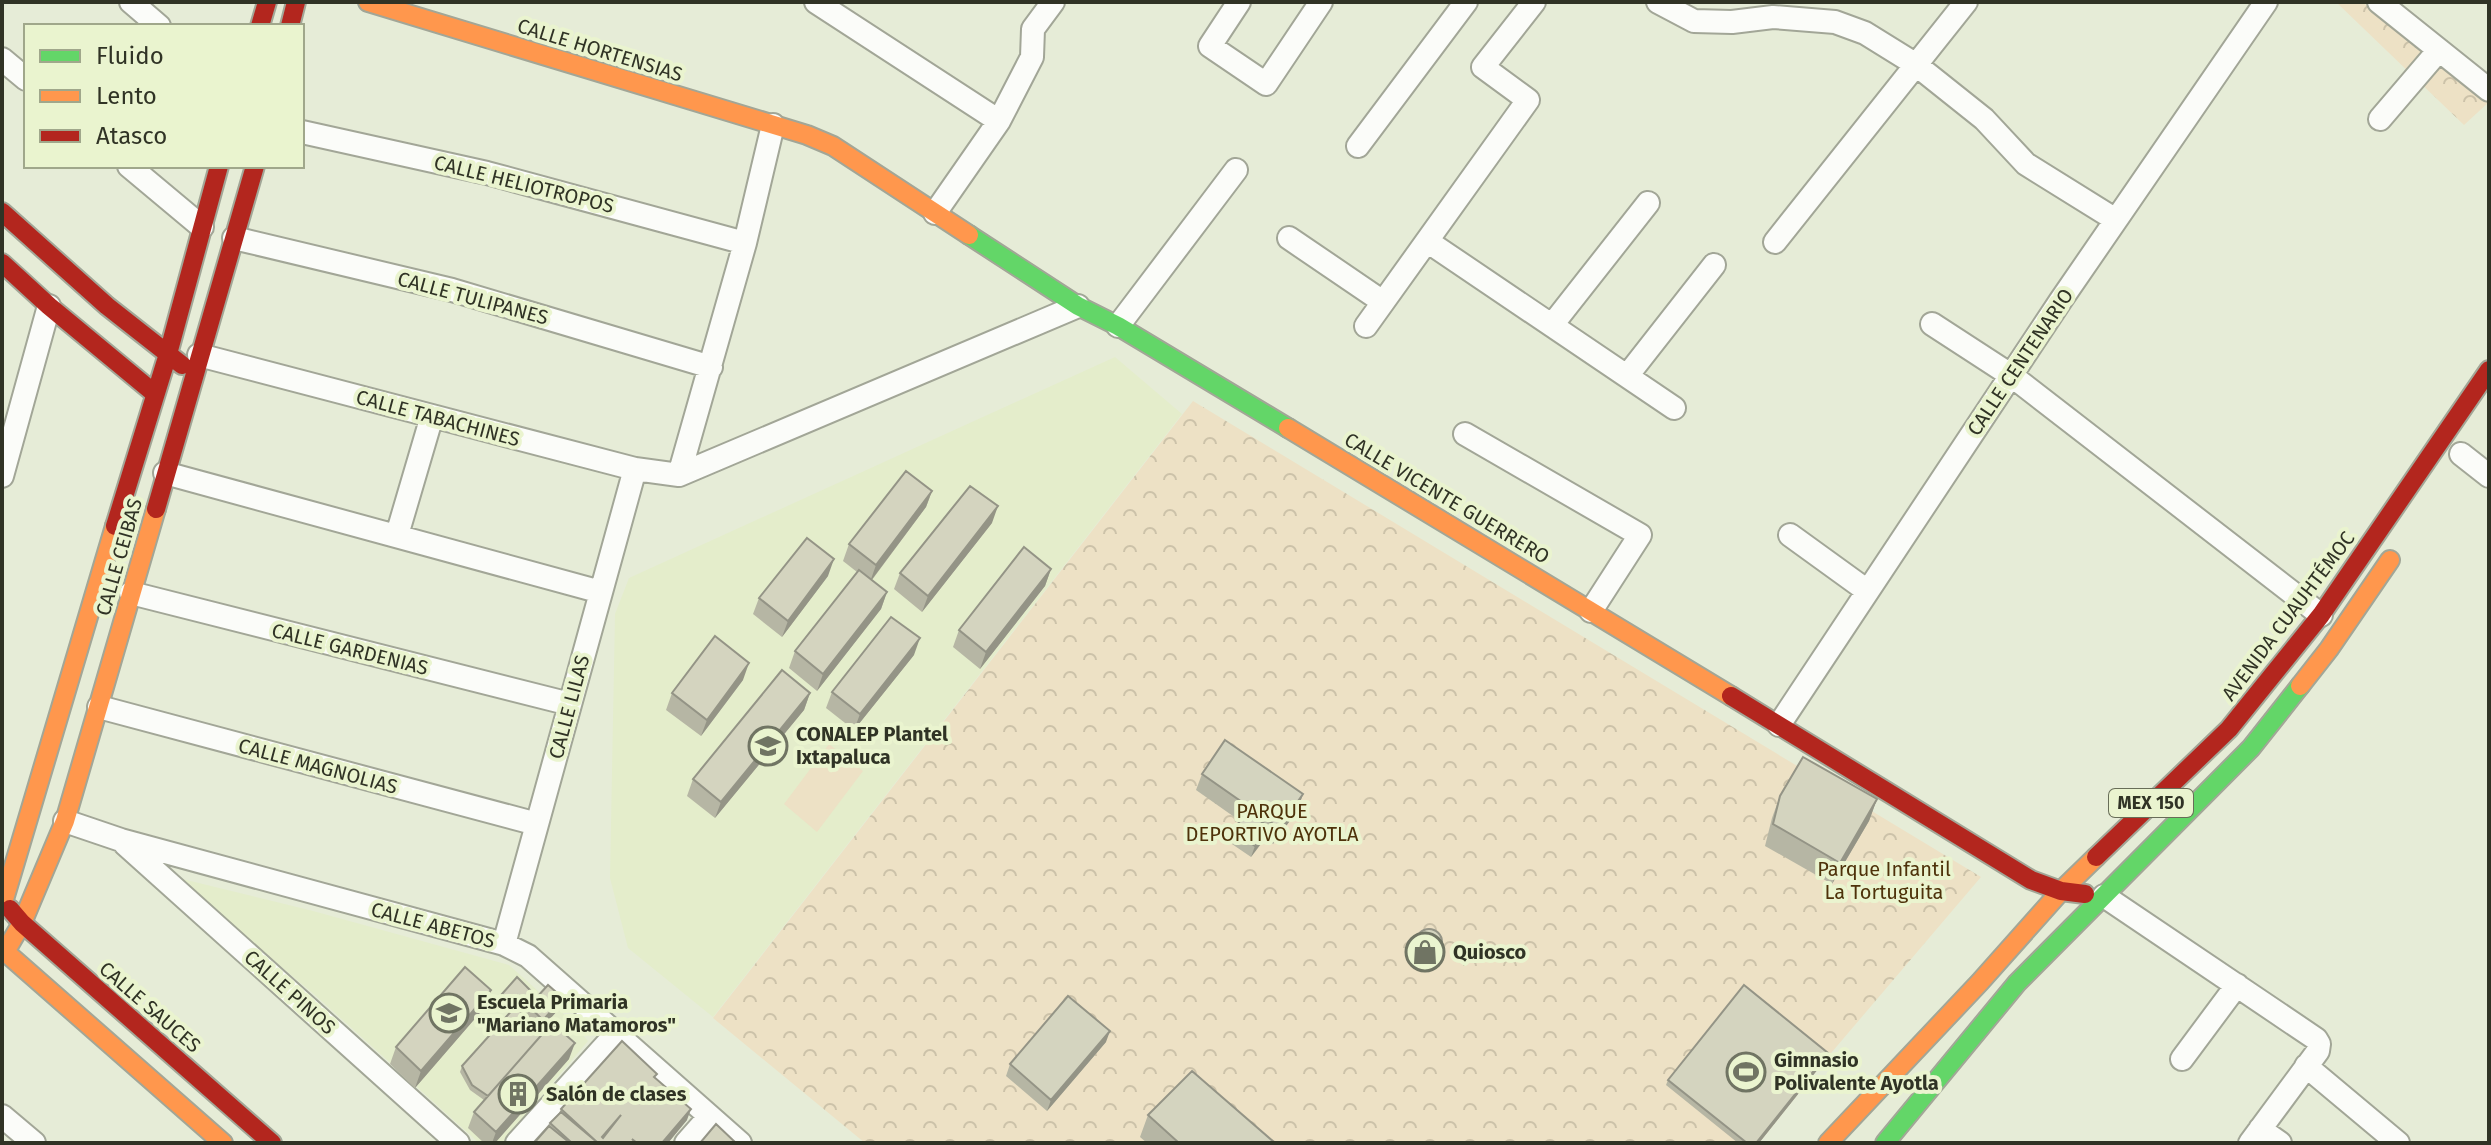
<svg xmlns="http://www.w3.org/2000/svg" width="2491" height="1145" font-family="'Fira Sans',sans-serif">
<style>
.built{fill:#e4edcb}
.green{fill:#ede1c5}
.park{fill:url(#park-crowns)}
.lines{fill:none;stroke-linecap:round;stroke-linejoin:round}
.street-casing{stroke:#a2a697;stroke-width:26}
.fast-casing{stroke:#a2a697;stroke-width:22}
.slow-casing{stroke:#a2a697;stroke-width:22}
.jam-casing{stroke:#a2a697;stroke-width:22}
.street{stroke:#fbfcf9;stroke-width:22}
.fast{stroke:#63d668;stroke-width:18}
.slow{stroke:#ff974d;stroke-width:18}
.jam{stroke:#b3261e;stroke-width:18}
.wall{fill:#b6b6a4}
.shaded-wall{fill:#949486}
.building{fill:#d4d4bf;stroke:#949486;stroke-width:2;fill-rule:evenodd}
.labels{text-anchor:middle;stroke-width:8;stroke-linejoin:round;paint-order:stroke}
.shield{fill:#eaf4cf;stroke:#686d58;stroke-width:2}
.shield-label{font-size:18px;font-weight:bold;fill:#303325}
.street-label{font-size:20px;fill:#303325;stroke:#eaf4cf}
.poi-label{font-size:20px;font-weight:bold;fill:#303325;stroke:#eaf4cf;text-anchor:start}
.park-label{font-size:20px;fill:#4e320a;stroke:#eaf4cf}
</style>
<defs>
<pattern id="park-crowns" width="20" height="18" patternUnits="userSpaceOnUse" patternTransform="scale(2)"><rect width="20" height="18" fill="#ede1c5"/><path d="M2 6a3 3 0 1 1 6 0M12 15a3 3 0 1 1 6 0" fill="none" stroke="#ccc2a9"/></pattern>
</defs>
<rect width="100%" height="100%" fill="#e6ecd7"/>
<path class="built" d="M1115,357L1182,414L713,1017L628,948L610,878L615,614L629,578Z
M174,877L313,911L509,965L567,1017L588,1041L502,1143H479L315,995Z"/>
<path class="green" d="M829,744L863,771L817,832L784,804Z"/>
<path class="park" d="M2336,2H2362L2489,94V102L2464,125Z
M1193,401L1981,877L1826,1059L1759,1143H865L713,1018Z"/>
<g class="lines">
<g class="street-casing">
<path id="street" d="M131,2L159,26
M816,2L999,121
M1239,2L1210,46L1266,84L1321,2
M1658,2L1694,21L1732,22L1773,17L1835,22L1865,33L1915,64L1984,119L2026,164L2116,220
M2379,2L2489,90
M2,59L26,79
M2380,119L2439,50
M302,132L487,173L745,243
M1358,146L1466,2
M129,166L202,227
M935,213L999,121L1032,57L1033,29L1053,2
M234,238L452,290L711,367
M1289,238L1383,302
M1427,241L1674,408
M1775,242L1966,2
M1932,324L2012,376L2321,615
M1552,325L1648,203
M1118,326L1236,170
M1366,326L1528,100L1483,67L1534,2
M199,355L635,469L679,475
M1627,376L1714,265
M1465,434L1640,535L1591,611
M2461,454L2489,476
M165,473L601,592
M679,475L1078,306
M679,475L745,243L773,125
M2,476L49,306
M397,535L432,416
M1790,535L1866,590
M131,593L570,704
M99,707L537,824
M1779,725L2061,300L2266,2
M65,821L121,840L504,944L528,956L740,1143
M125,844L458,1143
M2104,896L2316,1039L2319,1044L2318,1051L2250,1143
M504,944L635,469
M2182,1059L2237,985
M2306,1066L2398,1143
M2,1116L34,1143
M2260,1129L2280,1143
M517,1143L616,1034
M686,1143L709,1117"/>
</g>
<g class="fast-casing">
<path id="fast" d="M969,235L1078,306L1118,326L1288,428
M1885,1143L2017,983L2251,748L2300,686"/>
</g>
<g class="slow-casing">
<path id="slow" d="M368,2L807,135L833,146L969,235
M1288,428L1731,696
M2300,686L2329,649L2390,560
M2,906L115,526
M2,949L223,1143
M5,952L22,923L65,821L156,509
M1828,1143L1980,982L2061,891L2096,857"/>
</g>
<g class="jam-casing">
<path id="jam" d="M260,26L267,2
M290,26L296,2
M2,212L107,306L182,365
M2,263L49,306L154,393
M156,509L255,166
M115,526L168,354L219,166
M1731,696L2031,880L2061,891L2085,894
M2096,857L2229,729L2321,615L2489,370
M10,909L22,923L272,1143"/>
</g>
<use href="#street" class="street"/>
<use href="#fast" class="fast"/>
<use href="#slow" class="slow"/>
<use href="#jam" class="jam"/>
</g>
<path class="wall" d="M932,491L926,507L872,580L887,592L881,609L817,691L789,668L795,651L857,572L843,561L849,544Z
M992,523L922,612L894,589L900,573Z
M1051,569L1045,586L980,669L953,647L959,630Z
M828,576L782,637L753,614L759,598Z
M914,655L854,730L826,708L832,692Z
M743,680L701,736L666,710L672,693Z
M810,693L804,710L715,818L687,796L693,779Z
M1202,774L1303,794L1297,811L1273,844L1265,839L1251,857L1229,842L1233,830L1240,821L1196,790Z
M1780,796L1877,799L1869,821L1832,884L1765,846L1772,818Z
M1418,935L1441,948L1437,959L1427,966L1419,965L1413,959L1414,946Z
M517,977L537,997L559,1009L541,1028L569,1059L495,1143H484L468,1128L474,1112L484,1100L470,1090L460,1072L462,1066L514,1007L513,1006L506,1012L498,1006L502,994Z
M491,990L485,1007L415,1088L390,1064L396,1047Z
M1106,1042L1047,1111L1006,1076L1010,1064Z
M1828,1053L1826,1059L1759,1143H1738L1666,1085L1668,1080Z
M655,1078L687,1120L668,1143H534L549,1126L550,1123L559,1113L561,1109Z
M1148,1115L1275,1143H1147L1140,1137Z"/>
<path class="shaded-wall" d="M932,491L926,507L870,582L876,565Z
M998,506L992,523L922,612L928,596Z
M834,559L828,576L782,637L788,621Z
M1051,569L1045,586L980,669L986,652Z
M887,592L881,609L817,691L823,674Z
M920,638L914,655L854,730L860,714Z
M749,663L743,680L701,736L707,720Z
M810,693L804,710L715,818L721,802Z
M1303,794L1297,811L1273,844L1279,828Z
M1877,799L1869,821L1832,884L1840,863Z
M1269,827L1265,838L1251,857L1255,846Z
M1441,948L1437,959L1427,966L1431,955Z
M491,990L485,1007L415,1088L421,1071Z
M517,995L513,1006L506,1012L510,1001Z
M563,998L559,1009L539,1031L543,1020Z
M1110,1031L1106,1042L1047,1111L1051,1100Z
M575,1043L569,1059L495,1143H492L496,1132Z
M1828,1053L1826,1059L1759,1143H1756Z
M691,1109L687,1120L668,1143H662Z"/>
<path class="building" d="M906,471L932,491L876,565L849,544Z
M970,486L998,506L928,596L900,573Z
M807,538L834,559L788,621L759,598Z
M1024,547L1051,569L986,652L959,630Z
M859,570L887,592L823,674L795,651Z
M891,617L920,638L860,714L832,692Z
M715,636L749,663L707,720L672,693Z
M782,670L810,693L721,802L693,779Z
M1225,740L1303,794L1279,828L1202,774Z
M1803,757L1877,799L1840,863L1773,824L1780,796Z
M1247,812L1269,827L1255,846L1233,830Z
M1416 942a13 13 0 1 1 26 0a13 13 0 1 1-26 0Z
M465,967L491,990L421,1071L396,1047Z
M517,977L537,997L548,985L563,998L543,1020L517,995L510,1001L502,994Z
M1744,985L1828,1053L1756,1143H1747L1668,1080Z
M1068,996L1110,1031L1051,1100L1010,1064Z
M515,1007L545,1031L488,1096L472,1085L462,1066Z
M552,1023L575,1043L496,1132L474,1112Z
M622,1041L657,1074L654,1077L691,1109L662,1143H637L632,1139L636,1143H598L561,1109ZM621,1115L603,1138L602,1137Z
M1192,1071L1275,1143H1179L1148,1115Z
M561,1112L598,1143H572L550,1123Z
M716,1124L736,1143H700Z
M549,1126L570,1143H534Z"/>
<defs>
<g id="school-ring" transform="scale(2)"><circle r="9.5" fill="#eaf4cf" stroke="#707463" stroke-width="1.5"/><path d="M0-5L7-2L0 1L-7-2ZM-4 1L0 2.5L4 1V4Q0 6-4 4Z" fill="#707463"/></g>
<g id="shop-ring" transform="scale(2)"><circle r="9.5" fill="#eaf4cf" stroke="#707463" stroke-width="1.5"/><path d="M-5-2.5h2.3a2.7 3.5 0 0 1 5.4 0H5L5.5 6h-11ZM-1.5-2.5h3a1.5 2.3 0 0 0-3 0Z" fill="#707463"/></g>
<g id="stadium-ring" transform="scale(2)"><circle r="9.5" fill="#eaf4cf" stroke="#707463" stroke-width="1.5"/><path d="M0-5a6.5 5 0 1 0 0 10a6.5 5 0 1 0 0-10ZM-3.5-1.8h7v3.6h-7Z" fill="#707463"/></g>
<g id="building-ring" transform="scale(2)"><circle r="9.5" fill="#eaf4cf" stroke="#707463" stroke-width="1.5"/><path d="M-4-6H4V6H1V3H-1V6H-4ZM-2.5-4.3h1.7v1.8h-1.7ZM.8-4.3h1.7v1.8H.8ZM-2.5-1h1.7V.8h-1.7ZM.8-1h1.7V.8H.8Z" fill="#707463"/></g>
</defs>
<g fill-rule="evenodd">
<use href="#school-ring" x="768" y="746"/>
<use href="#shop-ring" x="1425" y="952"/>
<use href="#school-ring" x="449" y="1013"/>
<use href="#stadium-ring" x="1746" y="1072"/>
<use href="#building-ring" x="518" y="1094"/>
</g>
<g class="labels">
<rect class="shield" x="2109" y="789" width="84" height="28" rx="6"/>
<g class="shield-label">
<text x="2151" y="809">MEX 150</text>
</g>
<g class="street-label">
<text transform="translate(600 50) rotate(17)" y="7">CALLE HORTENSIAS</text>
<text transform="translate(524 184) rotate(14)" y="7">CALLE HELIOTROPOS</text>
<text transform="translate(473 298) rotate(15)" y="7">CALLE TULIPANES</text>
<text transform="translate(2020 362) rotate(-56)" y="7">CALLE CENTENARIO</text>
<text transform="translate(438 418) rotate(15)" y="7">CALLE TABACHINES</text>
<text transform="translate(1447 498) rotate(31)" y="7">CALLE VICENTE GUERRERO</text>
<text transform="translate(119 557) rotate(-74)" y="7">CALLE CEIBAS</text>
<text transform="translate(2288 616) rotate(-53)" y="7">AVENIDA CUAUHTÉMOC</text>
<text transform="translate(350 649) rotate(14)" y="7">CALLE GARDENIAS</text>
<text transform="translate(569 707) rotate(-75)" y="7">CALLE LILAS</text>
<text transform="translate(318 766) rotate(15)" y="7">CALLE MAGNOLIAS</text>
<text transform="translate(433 925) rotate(15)" y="7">CALLE ABETOS</text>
<text transform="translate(290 992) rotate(42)" y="7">CALLE PINOS</text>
<text transform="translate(150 1007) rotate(41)" y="7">CALLE SAUCES</text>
</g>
<g class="poi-label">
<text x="796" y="741">CONALEP Plantel<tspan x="796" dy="23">Ixtapaluca</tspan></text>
<text x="1453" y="959">Quiosco</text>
<text x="477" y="1009">Escuela Primaria<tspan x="477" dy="23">"Mariano Matamoros"</tspan></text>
<text x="1774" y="1067">Gimnasio<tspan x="1774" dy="23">Polivalente Ayotla</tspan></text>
<text x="546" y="1101">Salón de clases</text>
</g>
<g class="park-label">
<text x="1272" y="818">PARQUE<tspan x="1272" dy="23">DEPORTIVO AYOTLA</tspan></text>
<text x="1884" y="876">Parque Infantil<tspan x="1884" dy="23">La Tortuguita</tspan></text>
</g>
</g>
<rect width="2491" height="1145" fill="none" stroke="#303325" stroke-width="8"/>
<rect x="24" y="24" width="280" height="144" fill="#eaf4cf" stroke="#a0a78b" stroke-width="2"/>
<rect x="40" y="50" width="40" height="12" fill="#63d668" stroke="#a0a78b" stroke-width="2"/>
<text x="96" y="64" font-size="24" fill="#303325">Fluido</text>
<rect x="40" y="90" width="40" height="12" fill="#ff974d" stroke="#a0a78b" stroke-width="2"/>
<text x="96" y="104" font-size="24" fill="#303325">Lento</text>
<rect x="40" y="130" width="40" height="12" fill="#b3261e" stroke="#a0a78b" stroke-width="2"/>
<text x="96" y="144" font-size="24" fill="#303325">Atasco</text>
</svg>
